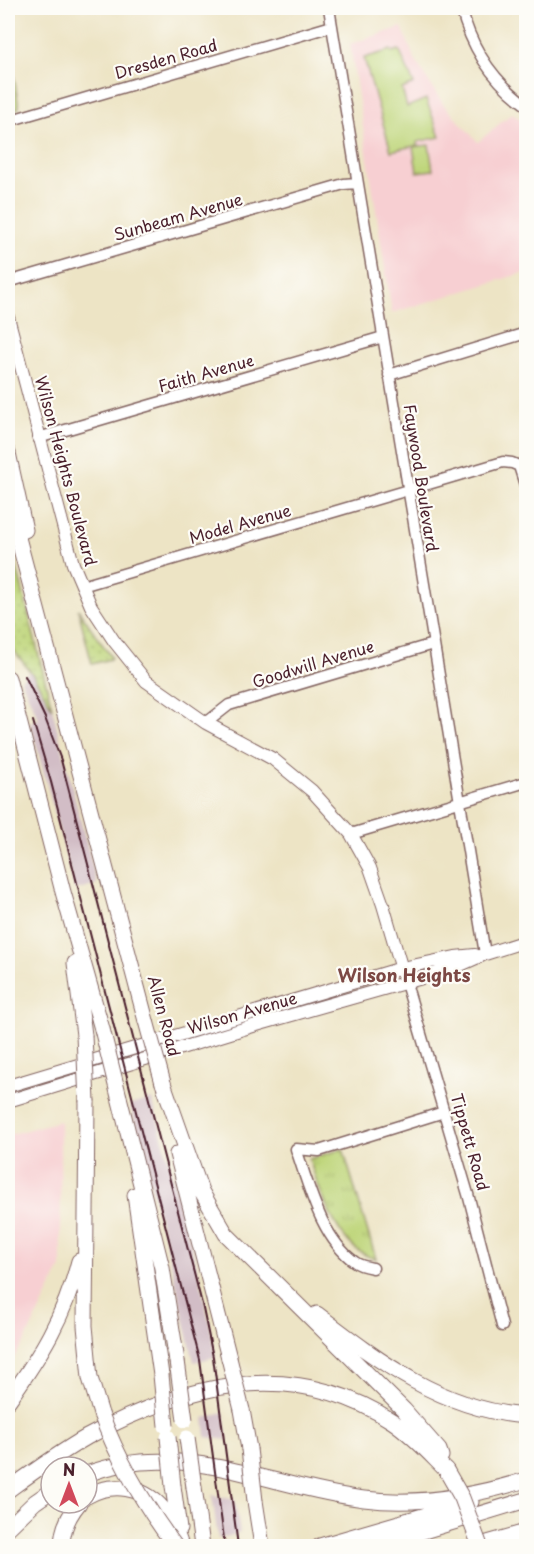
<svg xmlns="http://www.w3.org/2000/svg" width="534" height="1554" font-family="'Playpen Sans',sans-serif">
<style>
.built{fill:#f7cfd2}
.railway{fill:#d2bdc6}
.grass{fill:url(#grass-dots);stroke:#847a53;stroke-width:1.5}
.park{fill:url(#park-tufts);stroke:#847a53;stroke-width:1.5}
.garden{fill:#bfd67b;stroke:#847a53;stroke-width:1.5}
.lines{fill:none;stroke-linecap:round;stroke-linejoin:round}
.minor-casing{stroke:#836461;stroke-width:13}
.major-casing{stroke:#836461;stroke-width:14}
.highway-casing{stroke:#836461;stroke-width:17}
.minor{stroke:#fff;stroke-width:10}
.major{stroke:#fff;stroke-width:12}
.highway{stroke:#fff;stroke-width:15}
.rail{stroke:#4a1f2b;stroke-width:2}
.highway-bridge-casing{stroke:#836461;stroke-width:17;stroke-linecap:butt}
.highway-bridge{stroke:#fff;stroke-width:15}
.labels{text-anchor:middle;stroke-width:4.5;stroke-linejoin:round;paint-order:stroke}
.street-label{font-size:16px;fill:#4a1f2b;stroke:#fdfcf7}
.neighbourhood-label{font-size:18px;font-weight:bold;fill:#7c4844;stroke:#fdfcf7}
</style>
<defs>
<pattern id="grass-dots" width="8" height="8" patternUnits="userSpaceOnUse" patternTransform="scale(1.5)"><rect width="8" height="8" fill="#bfd67b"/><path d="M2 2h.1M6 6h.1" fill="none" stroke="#a6b76a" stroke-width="1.8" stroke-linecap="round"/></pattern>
<pattern id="park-tufts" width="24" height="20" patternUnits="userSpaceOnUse" patternTransform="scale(1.5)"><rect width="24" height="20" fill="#bfd67b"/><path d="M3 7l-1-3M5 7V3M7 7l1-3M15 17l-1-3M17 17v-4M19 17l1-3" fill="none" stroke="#a6b76a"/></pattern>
</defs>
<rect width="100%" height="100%" fill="#fdfcf7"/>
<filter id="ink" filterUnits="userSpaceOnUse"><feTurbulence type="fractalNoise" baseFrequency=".0167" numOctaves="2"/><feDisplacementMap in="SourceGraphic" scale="12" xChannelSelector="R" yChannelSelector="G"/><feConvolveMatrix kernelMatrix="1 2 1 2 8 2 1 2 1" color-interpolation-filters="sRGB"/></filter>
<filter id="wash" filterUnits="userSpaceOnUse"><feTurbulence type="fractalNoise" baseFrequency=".008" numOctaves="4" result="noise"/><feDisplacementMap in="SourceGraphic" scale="24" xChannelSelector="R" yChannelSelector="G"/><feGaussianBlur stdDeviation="1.35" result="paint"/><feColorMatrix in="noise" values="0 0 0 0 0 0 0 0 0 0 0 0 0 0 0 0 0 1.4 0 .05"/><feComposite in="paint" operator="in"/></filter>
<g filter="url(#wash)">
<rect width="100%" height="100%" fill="#ede4c5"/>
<path class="built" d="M402,27L414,58L443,104L478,142L512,113L526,124V272L392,313L350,44Z
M60,1121L61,1267L24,1343L8,1366V1135Z"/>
<path class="railway" d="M30,671L52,708L97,884L75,890L30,722L39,719L21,680Z
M152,1099L199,1274L214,1345L215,1357L194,1362L172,1268L130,1105Z
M224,1413L227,1440L206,1437L204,1418Z
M212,1495L235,1500L240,1533L218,1539Z"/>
<path class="grass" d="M8,532L52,708L33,675L11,647L8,632Z
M78,609L111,657L110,659L92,664Z"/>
<path class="park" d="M8,39L19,108L8,112Z
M429,145L433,170L417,172L413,147Z
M343,1149L376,1259C338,1251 320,1191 309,1159Z"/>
<path class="garden" d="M391,50L392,52L399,50L414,84L402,89L407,107L426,99L440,137L417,142L418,145L391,151L364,58Z"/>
</g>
<g filter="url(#ink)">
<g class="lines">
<g class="minor-casing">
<path id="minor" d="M329,8L485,954
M461,8C471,47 493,81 526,105
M8,121L332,26
M8,282L344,184L357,183
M389,375L526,333
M38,438L383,337
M82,586L503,462L512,463L519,466L526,488
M206,723L229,705L433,644
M351,834L526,782
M406,983L468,1194L502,1326
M373,1268C367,1267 360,1266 355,1262C321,1238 309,1186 296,1149L319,1151L444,1112"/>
</g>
<g class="major-casing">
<path id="major" d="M8,317L73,564L91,606L114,641L146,681L206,723L273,759L312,791L351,834L370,868L383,905L406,983
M8,1086L402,968L455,957L475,955
M8,1101L253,1026L422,978L458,966L485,954L526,941"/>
</g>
<g class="highway-casing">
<path id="highway" d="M8,453L25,530
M8,500L146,1021
M8,678L63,892L102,1029
M75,963L84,1035
M163,1083L201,1191L226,1234L404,1410L439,1450L441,1456
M119,1097L162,1268L177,1361
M87,1102L85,1326L90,1378L101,1414
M177,1154L229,1358
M135,1195L161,1375
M317,1314C381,1363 443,1410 526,1416
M8,1401C40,1356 65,1316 79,1261
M242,1410L249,1449
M87,1474C182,1438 270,1488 364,1499C419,1506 474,1496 526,1480
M173,1486L179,1529
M194,1487L202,1546
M8,1490C33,1472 59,1453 87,1437C185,1384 291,1356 392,1421C412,1434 429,1453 446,1470
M87,1496C111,1482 143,1486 162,1508C172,1519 176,1532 181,1546
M255,1501L262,1546
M8,1528L35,1502L51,1491
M62,1546C62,1529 68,1516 79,1503
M320,1546L471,1502
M374,1546L526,1500
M477,1546L526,1532"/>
</g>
<use href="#minor" class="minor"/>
<use href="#major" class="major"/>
<use href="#highway" class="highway"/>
<path class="rail" d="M25,676L45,718L61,760L202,1304L213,1357L238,1546
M33,721L51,782L200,1360L225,1546"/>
<g class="highway-bridge-casing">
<path id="highway-bridge" d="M146,1021L163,1083
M102,1029L119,1097
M84,1035L87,1102
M229,1358L242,1410
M177,1361L185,1420
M161,1375L166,1426
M101,1414C119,1462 145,1506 175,1546
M168,1437L173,1486
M187,1438L194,1487
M249,1449L255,1501
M446,1470L462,1498L480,1546"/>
</g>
<use href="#highway-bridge" class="highway-bridge"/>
</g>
</g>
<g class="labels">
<g class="street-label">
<text transform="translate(166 59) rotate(-16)" y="6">Dresden Road</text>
<text transform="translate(178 217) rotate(-16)" y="6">Sunbeam Avenue</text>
<text transform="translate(206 373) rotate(-16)" y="6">Faith Avenue</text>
<text transform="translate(66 471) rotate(75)" y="6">Wilson Heights Boulevard</text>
<text transform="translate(421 478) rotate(81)" y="6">Faywood Boulevard</text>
<text transform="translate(240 524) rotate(-16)" y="6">Model Avenue</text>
<text transform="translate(313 664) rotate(-17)" y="6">Goodwill Avenue</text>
<text transform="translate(242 1013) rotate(-16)" y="6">Wilson Avenue</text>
<text transform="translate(164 1016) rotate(75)" y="6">Allen Road</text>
<text transform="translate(470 1142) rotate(74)" y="6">Tippett Road</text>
</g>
<g class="neighbourhood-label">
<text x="404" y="982">Wilson Heights</text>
</g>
</g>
<rect width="534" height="1554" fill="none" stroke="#fdfcf7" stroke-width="30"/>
<g transform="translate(69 1485)"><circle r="28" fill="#fdfcf7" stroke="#b5a4a5" stroke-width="1.5"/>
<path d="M0-4.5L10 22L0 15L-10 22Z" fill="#d1495b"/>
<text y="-9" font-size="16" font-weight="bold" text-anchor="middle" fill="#4a1f2b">N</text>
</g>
</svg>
